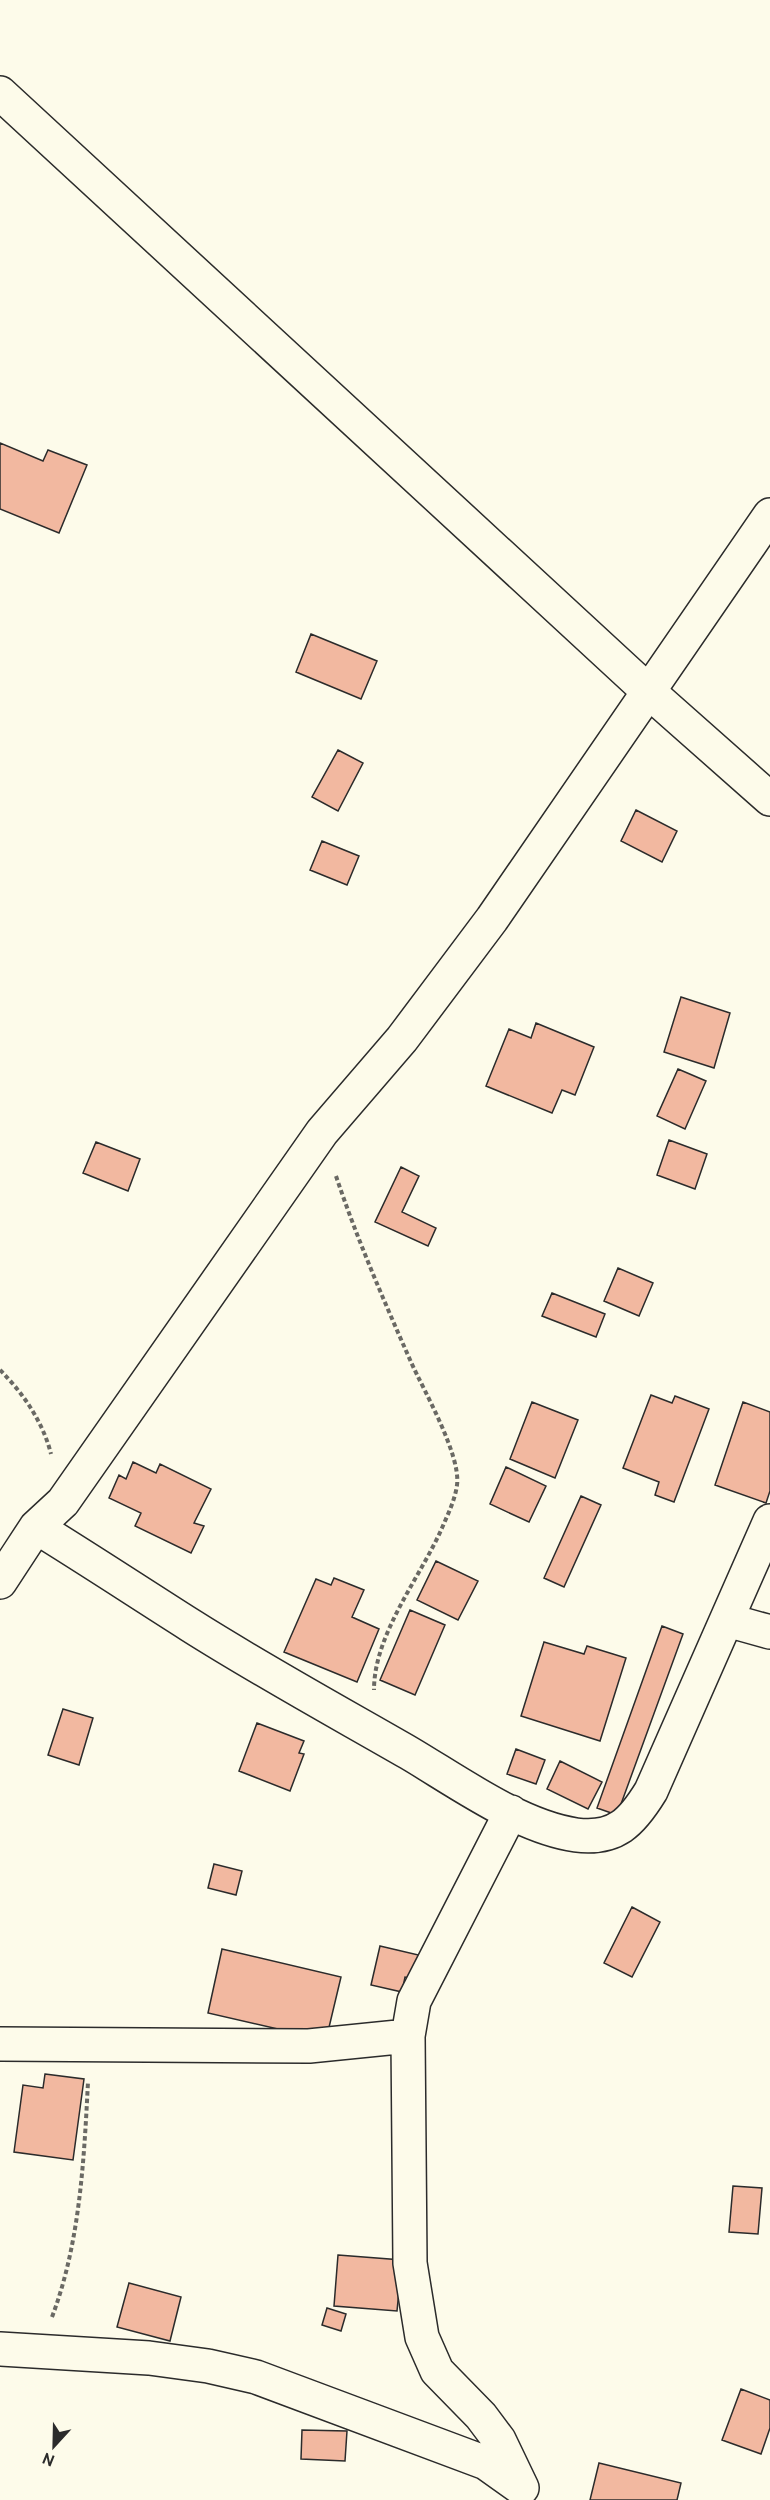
<svg xmlns="http://www.w3.org/2000/svg" width="770" height="2500" font-family="Cabin,sans-serif">
<style>
.building{fill:#f2b8a0;stroke:#2b2b2b;stroke-width:1.5}
.lines{fill:none;stroke-linecap:round;stroke-linejoin:round}
.street-casing{stroke:#2b2b2b;stroke-width:36}
.secondary-casing{stroke:#2b2b2b;stroke-width:36}
.path{stroke:#6a6964;stroke-width:4;stroke-dasharray:4.5 3;stroke-linecap:butt}
.street{stroke:#fdfbea;stroke-width:33}
.secondary{stroke:#fdfbea;stroke-width:33}
</style>
<rect width="100%" height="100%" fill="#fdfbea"/>
<path class="building" d="M0,443L43,461L48,450L87,465L59,533L0,509Z
M311,634L377,661L361,699L296,672Z
M338,750L363,763L338,811L312,797Z
M636,810L677,831L662,862L621,841Z
M322,841L359,856L347,885L310,870Z
M681,997L730,1013L714,1068L664,1052Z
M536,1023L594,1047L575,1095L562,1090L552,1113L486,1086L509,1029L531,1038Z
M678,1069L706,1081L685,1129L657,1116Z
M669,1140L707,1154L695,1189L657,1175Z
M96,1142L140,1159L128,1191L83,1173Z
M401,1167L419,1176L402,1212L436,1228L428,1246L375,1222Z
M618,1268L653,1283L639,1316L604,1301Z
M552,1293L605,1314L596,1337L542,1316Z
M651,1395L672,1403L675,1396L709,1409L674,1502L655,1495L659,1482L623,1468Z
M532,1402L578,1420L555,1478L510,1459Z
M743,1402L770,1412V1491L766,1503L715,1485Z
M133,1462L156,1473L160,1464L211,1489L194,1523L204,1526L191,1553L135,1526L141,1513L109,1498L119,1475L126,1479Z
M506,1467L546,1486L529,1522L490,1504Z
M581,1496L601,1505L564,1587L544,1578Z
M436,1561L478,1581L458,1620L417,1600Z
M334,1578L364,1590L352,1617L379,1629L357,1682L284,1652L316,1579L331,1585Z
M410,1610L445,1625L415,1695L380,1680Z
M662,1626L683,1634L617,1815L597,1808Z
M544,1642L584,1654L587,1646L626,1658L600,1741L521,1716Z
M63,1709L93,1718L79,1765L48,1755Z
M257,1723L304,1741L299,1753L304,1754L290,1791L239,1771Z
M516,1749L545,1760L536,1784L507,1774Z
M560,1761L602,1782L588,1809L547,1789Z
M214,1864L242,1871L236,1895L208,1888Z
M632,1907L660,1922L632,1977L604,1963Z
M380,1946L427,1957L422,1980L405,1977L402,1992L371,1985Z
M222,1949L341,1977L326,2040L208,2013Z
M45,2074L84,2079L73,2160L14,2152L23,2085L43,2088Z
M733,2186L762,2188L758,2234L729,2232Z
M338,2255L402,2260L397,2311L334,2306Z
M129,2283L181,2297L170,2341L117,2327Z
M327,2308L346,2314L341,2331L322,2325Z
M741,2389L770,2400V2428L761,2454L722,2440Z
M302,2430L347,2431L345,2461L301,2459Z
M599,2463L681,2483L677,2500H590Z"/>
<g class="lines">
<g class="street-casing">
<path id="street" d="M36,1527C88,1559 138,1592 190,1625C261,1670 336,1711 409,1753C458,1782 520,1827 576,1835C616,1840 632,1822 651,1791L770,1521
M0,1582L36,1527L63,1502L322,1132L402,1039L492,919L770,515
M727,1620L770,1632
M511,1812L414,2001L408,2036L410,2263L422,2337L437,2371L481,2416L499,2440L522,2488
M0,2044L309,2046L408,2036
M0,2349L149,2358L208,2366L256,2377L486,2463L521,2488"/>
</g>
<g class="secondary-casing">
<path id="secondary" d="M0,93L648,691L770,799"/>
</g>
<path class="path" d="M336,1176C357,1239 384,1301 411,1362C424,1391 461,1455 457,1485C455,1500 448,1514 442,1528C420,1578 374,1634 374,1690
M0,1370C23,1393 43,1422 51,1454
M52,2317C80,2243 84,2160 88,2082"/>
<use href="#street" class="street"/>
<use href="#secondary" class="secondary"/>
</g>
<g transform="translate(54 2446) rotate(202)" stroke="#fdfbea" stroke-width="4.5" paint-order="stroke">
<path d="M0-4.5L10 22L0 15L-10 22Z" fill="#2b2b2b"/>
<text y="-9" font-size="16" font-weight="bold" text-anchor="middle" fill="#2b2b2b">N</text>
</g>
</svg>
